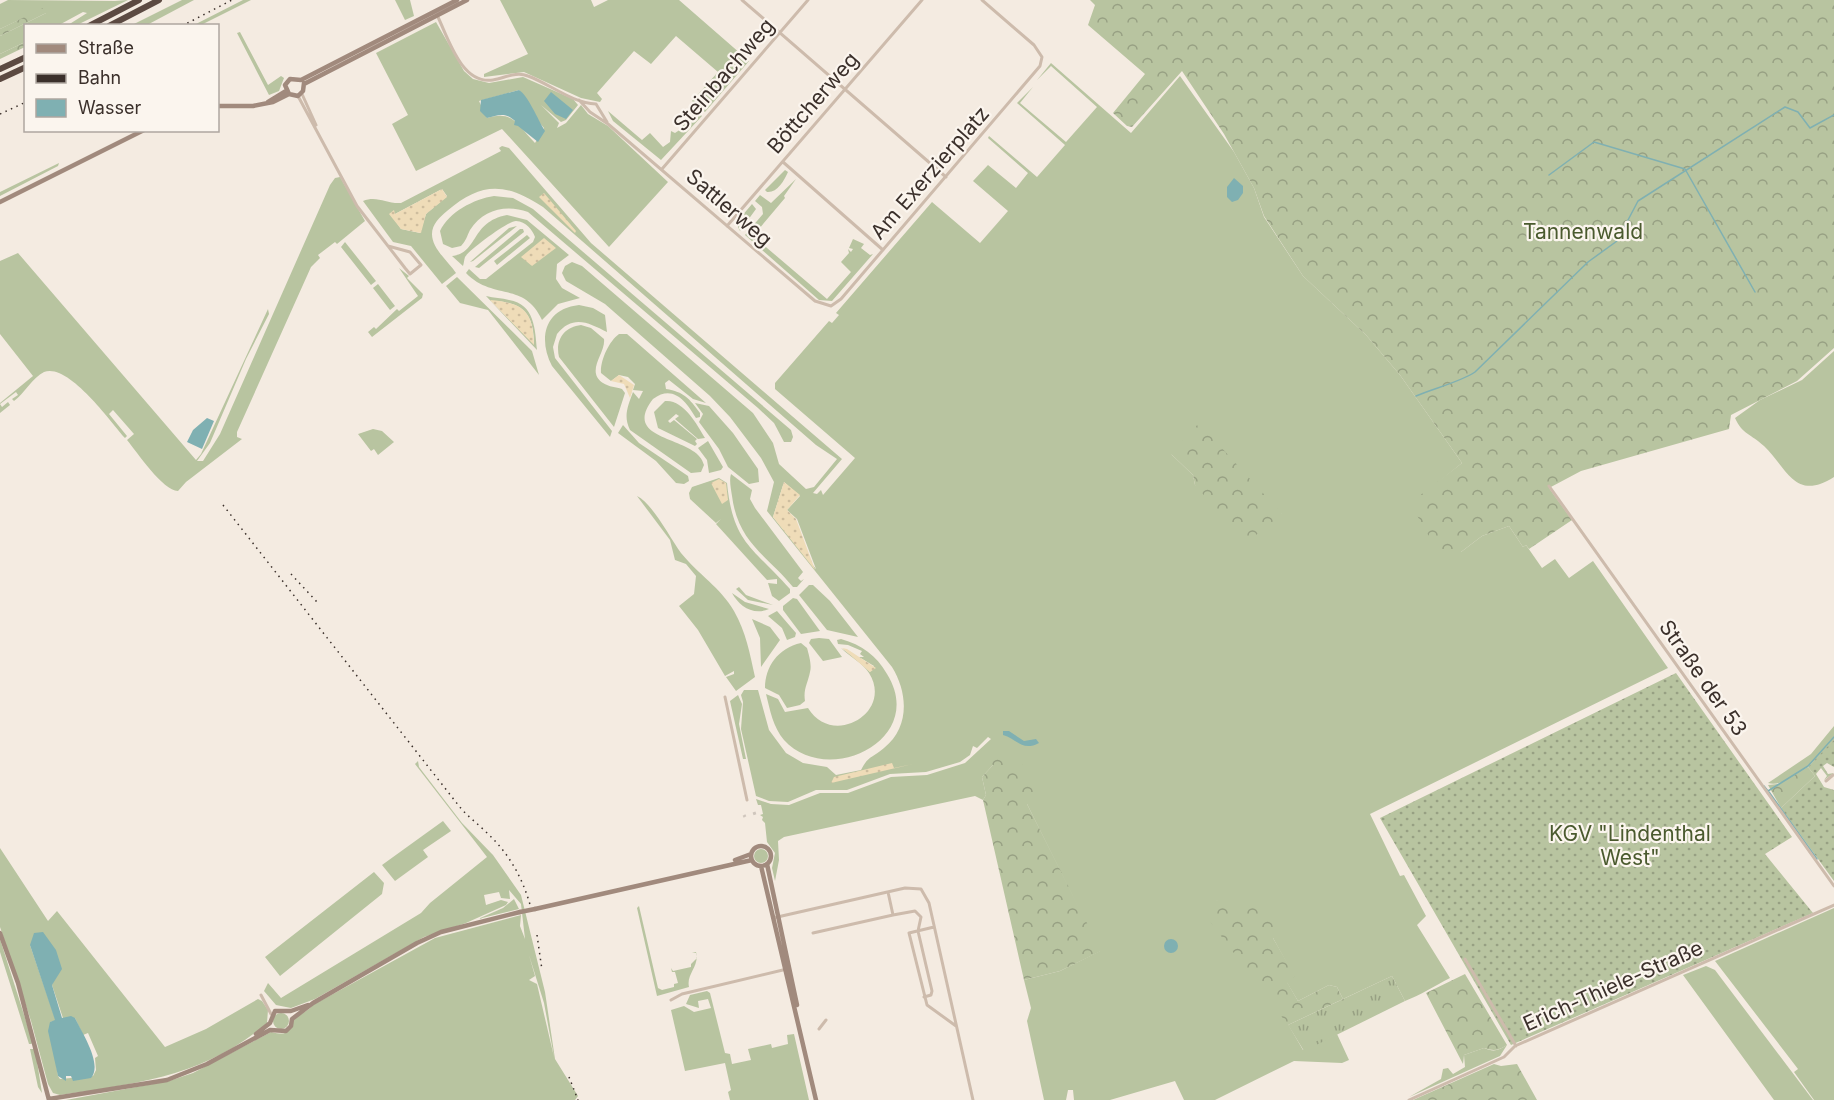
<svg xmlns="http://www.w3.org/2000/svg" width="1834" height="1100" font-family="Inter,sans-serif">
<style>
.grass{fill:#b8c4a0;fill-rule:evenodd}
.forest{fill:url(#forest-crowns)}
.sand{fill:url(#sand-dots)}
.park{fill:url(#park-tufts)}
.garden{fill:url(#garden-dots)}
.water{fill:#7fb0b2}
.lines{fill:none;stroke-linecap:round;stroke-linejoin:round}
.stream{stroke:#7fb0b2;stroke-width:1.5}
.street-tunnel{stroke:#cfc6bd;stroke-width:3;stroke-dasharray:3 1.5;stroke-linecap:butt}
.street{stroke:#cdbbac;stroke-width:3}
.secondary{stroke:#a18a7d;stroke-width:4.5}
.highway{stroke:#5c4a42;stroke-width:6}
.rail{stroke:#3b302b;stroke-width:1.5;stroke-dasharray:1.5 4.5;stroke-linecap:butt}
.secondary-bridge{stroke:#a18a7d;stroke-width:4.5}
.labels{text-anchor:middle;stroke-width:4.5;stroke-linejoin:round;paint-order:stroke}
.street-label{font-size:21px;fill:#3b302b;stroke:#fbf5ee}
.park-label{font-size:21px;fill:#4a5a2e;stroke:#fbf5ee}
</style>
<defs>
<pattern id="forest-crowns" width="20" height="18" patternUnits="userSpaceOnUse" patternTransform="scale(1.5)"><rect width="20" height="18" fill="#b8c4a0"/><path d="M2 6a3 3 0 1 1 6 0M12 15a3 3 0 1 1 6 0" fill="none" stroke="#97a083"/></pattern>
<pattern id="sand-dots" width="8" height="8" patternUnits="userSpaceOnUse" patternTransform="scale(1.5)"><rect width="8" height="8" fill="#efdcb8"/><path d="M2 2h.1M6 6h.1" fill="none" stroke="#cebd9e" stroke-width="1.8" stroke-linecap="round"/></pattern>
<pattern id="park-tufts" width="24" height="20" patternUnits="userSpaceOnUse" patternTransform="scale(1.5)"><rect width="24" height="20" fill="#b8c4a0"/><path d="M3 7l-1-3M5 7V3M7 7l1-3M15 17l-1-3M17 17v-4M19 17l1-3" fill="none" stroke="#97a083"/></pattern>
<pattern id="garden-dots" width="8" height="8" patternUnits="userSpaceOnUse" patternTransform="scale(1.5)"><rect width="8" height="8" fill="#b8c4a0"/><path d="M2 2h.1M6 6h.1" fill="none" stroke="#97a083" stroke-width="1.8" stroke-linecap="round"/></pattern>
</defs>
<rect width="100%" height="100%" fill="#f4ebe1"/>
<path class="grass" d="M8,0L115,1L128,0L77,25H68L87,13L83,12L59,25L26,26L25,42L0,54V36L46,13L21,19L0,29V4Z
M182,0H194L147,25H132Z
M243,0H251L201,25H194Z
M395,0H410L414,16L405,20Z
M500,0H591L594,7L608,0H679L749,61L705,112L692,101L718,72L676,36L651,64L634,51L597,93L602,99L600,102L581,98L524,72L484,77V74L528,54Z
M436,22L464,71L473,79L489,83L523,77L573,99L578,105L566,120L561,122L541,105L559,123L557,128L566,123L581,105L588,114L608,126L668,182L609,247L502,129L416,171L392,124L408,115L376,53ZM519,90C530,102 533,116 544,128L535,143C517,125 514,110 487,118L479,101Z
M240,32L268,85L281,76L284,78L279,91L269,95L237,33Z
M1051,63L1131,133L1180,76L1234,152L1254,188L1264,217L1303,276L1366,335L1400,375L1462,463L1441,480L1461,552L1482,536L1509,526L1523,547L1526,545L1542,568L1555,559L1569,578L1593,561L1668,668L1370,814L1400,876L1404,875L1426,916L1417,925L1450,978C1434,986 1421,995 1405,1001L1392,976L1343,999L1337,987L1329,985L1298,1001L1286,981L1294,976L1273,938L1216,900L1303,1050L1337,1034L1349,1060L1342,1063L1294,1061L1215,1100H1184L1175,1081L1110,1100H1074L1073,1090H1068L1066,1100H1044L1027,1021L1031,1008L1024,980L1060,971L1100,951L1027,804L993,765L982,777L986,795L983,800L975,796L784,837L778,841L779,860L775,881L772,868L775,853L767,842L765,823L762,820L763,817L760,815L763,814L761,805H758L756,799L771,804L789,805L820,793H848L891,777L927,775L965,763L991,739L988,737L977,748L973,746L970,755L960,762L926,772L890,774L847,790H816L788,802L769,801L756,796L741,729L743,702L741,695L744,690H758L769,730L786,753L803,763L827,767L836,775L861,770C869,755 871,759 884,748C910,727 908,693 892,667L767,511L774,482L761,458L730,417L710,396L605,304L566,281L562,273L565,266L572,262L582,266L753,413L773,443L779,464L806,489L814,487L837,459L816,445L543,207C506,183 482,181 447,211C440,217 432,224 432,234C432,249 449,262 456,273L442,284L411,246L393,242L363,201C377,195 386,204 401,203L501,151L499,148L502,146L509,148L591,243L842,459L813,493L817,494L821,490L823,495L855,458L775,389V383L829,321L832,323L839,315L836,313L932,202L980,243L1008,211L973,181L988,165L1016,188L1028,173L988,138L989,136L1037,177L1065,145L1017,103L1033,87L1020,103L1066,142L1097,107L1051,66L1037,80ZM442,189L447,196L426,214L420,233L401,229L390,213L395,214ZM1171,454L1282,514L1195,485L1193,475ZM784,482L800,496L787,510L797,519L816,569L773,517Z
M691,107L702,116L661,160L613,121L608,111L642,140L650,133L663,147L670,142L671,131L675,133L681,129L682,123L679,121Z
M59,163L58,166L0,196V192Z
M785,170L788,172C784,181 777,193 767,192L765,190Z
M340,177L365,221L337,244L335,242L318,255L320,258L311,267L237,432V437L242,439L186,482L178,491C163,491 137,452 127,440L134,434L113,410L109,414L127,436L125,438C111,422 68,362 44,372C33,377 24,394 14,401L12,399L18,395L16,392L0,404L2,407L8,402L10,405L0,413V403L33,376L0,334V261L18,253L196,460L201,454L268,309L269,314L246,359L210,443L197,461H203L220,434L330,185L335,178Z
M796,179L784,196L785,198L753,236L827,299L851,272L841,262L849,253L848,249L851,252L853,249L849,248L853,239L864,244L861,248L870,255L873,254L832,301L819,300L745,235L763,214L762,207L755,201L760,195L771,203Z
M494,196L513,198L533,209L791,430L793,437L791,442H784L774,423L758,408L528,212C507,204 483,209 470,230C467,236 466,241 461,246L452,248L443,244L440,231C449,212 474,199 494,196Z
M752,204L756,209L740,231L736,223Z
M507,215L527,220L569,255L557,264L556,279L562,288L580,298L558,304L542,320C524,281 493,301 466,273L469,269L480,279H486L533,242L535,237C533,231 526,221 516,221C508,221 469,250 465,257C464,260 464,263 463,266L452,256C479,253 470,222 507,215Z
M517,226L473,261L470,262L509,228Z
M520,229H523L524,232L479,268L475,267Z
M527,235L530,238L497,265L494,261Z
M345,242L376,281L371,285L341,247Z
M399,268L409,276L407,278L423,294L422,298L372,337L368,332L374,327L376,329L397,309L399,311L418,296Z
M457,277L532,351L539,375L488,310L460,303L446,286Z
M378,284L395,306L390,310L373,288Z
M486,296C494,298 502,298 509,300C535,304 535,330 537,350ZM491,301C522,301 534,313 534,344Z
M579,305L593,308L605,315L607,332C589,323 573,314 557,334L553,347L555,358L612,431L610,437L552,366C538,339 544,309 579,305Z
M581,325L591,328L604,339C606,353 585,371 603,383C609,387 616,387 622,389L625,393L614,427L559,357C555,340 564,327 581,325Z
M619,334H627L706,403L693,399L669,380L665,383L666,389C684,392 689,398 700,413V417L696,418C686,401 673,384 653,399C619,443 698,435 704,465L701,472L691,473L630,430C623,416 628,406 633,392L639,399L643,391L633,390L635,384L628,377L619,375L611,381L601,373C600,361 609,341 619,334Z
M1834,351V477C1795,502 1787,468 1764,446C1751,434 1742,434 1735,418L1760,400L1802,380Z
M665,401C683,399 697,424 705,438L698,439L675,419L679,416L676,414L668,421L670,423L674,420L697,439L695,441L697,444L695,446L658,428L654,412Z
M695,403L709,406L733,433L758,469L759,482L749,484L728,467L719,449L699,422L703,414Z
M623,425L639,443L688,476L689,481L684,484L676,483L656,461L618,433Z
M373,429L382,431L394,442L378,455L374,449L371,451L358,434Z
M708,441L723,467L721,470L709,473L707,460L698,448Z
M731,474L752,490L750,499L755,508L803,572L798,578L801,581L804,579L797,587H793C767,555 738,543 732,496C731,489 729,480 731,474Z
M719,478L727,483C733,544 753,547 790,589V593L779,601L772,596L768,583L777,584V579L767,580L716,524L721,519L716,523L690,499L689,493L692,487Z
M637,496C653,504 670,538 681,553C698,574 721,588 734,611C746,632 750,654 755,677L736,691L726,677L734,674V671L725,676L698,630L679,606L694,594L696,576L686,564L675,560L670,540Z
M809,585H813L830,601L858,637L827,630L799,595Z
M739,587L746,595L773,605L748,600L736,589Z
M732,593L745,602L769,609C753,616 739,606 732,593Z
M793,598L797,599L820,631L801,634L783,610V606Z
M777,611L796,633L795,637L787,640L782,628L768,616Z
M752,619L770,627L780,640L761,667L760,638Z
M819,638L829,639L842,657L823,661L809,643L811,639Z
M841,639C862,645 876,655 887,674C928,740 827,788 784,740C773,727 770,710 766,694L778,699L785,712L808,708C832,748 894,713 869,673C863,663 850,657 841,648L860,661L870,672L874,666L859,657H864L860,654L862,651L848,645L838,644L837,640Z
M801,643L807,648C809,655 812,666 810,672C808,683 803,689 805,701L800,705L787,708L779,695L765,688C765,667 778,648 801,643Z
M738,695L742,704L739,724L746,759H743L730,701Z
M1834,726V740C1822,755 1789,789 1768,783L1811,754Z
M418,761L419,767L462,823L493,855L521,895L545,992L555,1059L578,1096L575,1100H66L169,1081L193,1073L271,1032C296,1038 286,1025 297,1017C302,1013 309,1010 313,1005L435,938L521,915L520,926L525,939L521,904L509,890L510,899L501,898L499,892L484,895L486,905L501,900L508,902L506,905L466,923L424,937L315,999L291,1008L276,1005L264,991L268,983L281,998L421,913L430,903L487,857L415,764ZM529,955L544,1003L554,1057L537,984L529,980L535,976Z
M443,821L451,831L423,850L428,857L395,881L382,865Z
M0,848L48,921L57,911L165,1047L206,1029L258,999L262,1001L268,1010L267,1023C206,1076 136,1084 60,1095L53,1093L48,1084L31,1021L0,927ZM30,945L53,979L52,985L63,1018H75L83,1035L88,1033L98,1056L95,1058L96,1070L93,1076L60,1079L58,1076L50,1022L56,1021Z
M754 856a7 7 0 1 1 14 0a7 7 0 1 1-14 0Z
M374,872L384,883L382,894L280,976L265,957Z
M514,899L519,909L478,919L503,908Z
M639,906L658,988L662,990L674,987V984L678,983L675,972H672L671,968L673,971L691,967V964L697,958L696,953H692L696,952C700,966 686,974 689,987L657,996L637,908Z
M1834,908V1100H1814L1794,1072L1798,1069L1715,961Z
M0,939L33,1043L31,1044H29L0,952Z
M1706,966L1715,970L1813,1100H1774L1683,975Z
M707,991L710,993L725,1053L730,1054L732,1064L751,1060L748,1049L771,1044L772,1048L788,1044L787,1035L794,1034L809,1100H730L728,1092L731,1090L725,1063L685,1071L671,1010L684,1006L694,1012L711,1008L708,999L698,1001L699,1008L686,1004L690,995Z
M273 1021a8 8 0 1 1 16 0a8 8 0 1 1-16 0Z
M1507,1045L1500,1056L1409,1097L1441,1079L1443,1069L1448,1068L1453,1074L1465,1067L1464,1055L1484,1048C1493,1052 1498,1051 1507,1045Z
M30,1049H35L42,1093L38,1087Z"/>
<path class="forest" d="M1090,0H1834V348L1797,381L1731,415L1729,429L1581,471L1549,488L1572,520L1529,549L1526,545L1523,547L1509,526L1482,536L1461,552L1440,556L1410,503L1462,463L1400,375L1366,335L1303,276L1264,216L1254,188L1224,134L1182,71L1132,127L1127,126L1113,113L1145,74L1088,25L1095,5Z
M43,8L46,13L0,36V29Z
M25,42V47L0,59V54Z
M1199,423L1282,514L1246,543L1195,485L1193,475L1171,454Z
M1018,756V762L1030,770L1036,797L1027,804L1101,951L1060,971L1024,980L983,800L986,795L982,777L993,765L990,762L999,757Z
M1808,767L1815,776L1781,808L1768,785L1778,784Z
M1216,900L1272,907L1284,929L1273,938L1295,976L1287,982L1298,1001L1329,985L1337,987L1343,999L1288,1025L1206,916Z
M1465,974L1507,1045C1498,1051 1493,1051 1484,1048L1464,1055L1463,1064L1426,993Z
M1494,1064L1501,1066L1517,1064L1537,1100H1413Z"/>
<path class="sand" d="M442,189L447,197L426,214L421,233L401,229L389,214L394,210L395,214Z
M544,193L576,231L575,233L539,197Z
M544,238L556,248L532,266L521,257Z
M490,300C524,303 533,311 534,345Z
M619,375L634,385L630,398L624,384L611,381Z
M719,479L726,483L728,500L722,504L711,483Z
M784,482L800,495L787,510L796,519L815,570L773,517Z
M842,648L847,649L876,668L870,672Z
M892,763L894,768L913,764L831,783L834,777Z"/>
<path class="park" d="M1392,976L1405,1001L1304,1051L1288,1025Z"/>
<path class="garden" d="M1676,673L1792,837L1765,854L1813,913L1511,1045L1380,818Z
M1834,740V767L1827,763L1823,766L1828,774L1834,773L1824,780L1827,776L1821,768L1816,774L1824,787L1834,790V881L1781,808L1815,776L1808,767Z"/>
<path class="water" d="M519,90C528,95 538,120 545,131L538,142L518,126L514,125L515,121C506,112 498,115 487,118L480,111L481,100Z
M551,92L573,110L566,119L555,114L544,101Z
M1234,178L1243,186V193L1238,200L1232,202L1227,197V187Z
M207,418L214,421L202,449L187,442L193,430Z
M1003,731H1009L1024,741L1036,739L1039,743C1022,752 1017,739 1003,735Z
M43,932L56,950L62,969L52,985L62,1018L71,1016L75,1018C82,1033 103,1064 91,1078L73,1081L71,1076H66V1081L58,1076L48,1031L50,1022L55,1020L30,945L34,933Z
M1164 946a7 7 0 1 1 14 0a7 7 0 1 1-14 0Z"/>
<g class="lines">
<path class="stream" d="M1549,175L1594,142L1685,169L1755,292
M1416,396C1435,388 1460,382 1475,372L1588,262L1617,241L1638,201L1785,107L1798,112L1810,128L1834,115
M1764,786L1768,791L1808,766L1834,737
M1769,792L1817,859"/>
<path class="street-tunnel" d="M754,812L755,815
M744,815L745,817"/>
<path class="street" d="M742,0L946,177
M437,15C448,37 461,85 493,80C505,78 516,71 528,76C550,84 572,103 596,104L607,122
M302,94L316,125
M298,96L357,206L405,268L410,274L421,265L410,252L388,246
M579,100L590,112L608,124L815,301L831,306L841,299L1040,66L1042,57L1034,45L982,0
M783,162L883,250
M662,169L808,0
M727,226L922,0
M1549,486L1834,886
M725,697L747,800
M1826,781L1833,775
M893,915L915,911L921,917L918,931L932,991L931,995L924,997
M773,918L905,888L921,889L929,903L973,1100
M934,927L909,933L927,1005L956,1026
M813,933L893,915L888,892
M1465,959L1516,1046
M261,995L271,1014
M671,1000L682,994L787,969
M819,1029L826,1020
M1409,1100L1504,1057L1515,1046L1834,905"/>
<path class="secondary" d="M304,84L467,0
M289,94L285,85L290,79L301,80L457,0
M268,102L286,91
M218,106H253L273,102L289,94L298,96L303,91L304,83
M0,202L144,130
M751 856a10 10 0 1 1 20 0a10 10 0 1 1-20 0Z
M735,860L751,854
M767,864L797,1005
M761,866L816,1100
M535,909L752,860
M0,933L18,983L49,1100
M256,1034L270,1023L275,1011H291L308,1005
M49,1099L167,1080L207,1064L270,1030L286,1031L291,1026L292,1019L313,1003L417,943L441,932L520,912"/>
<path class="highway" d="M89,26L139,0
M109,26L159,0
M0,69L26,57
M0,79L26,67"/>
<path class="rail" d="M182,26L232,0
M0,114L26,102
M223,505L459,806C467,816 477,823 486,832C510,854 524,880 532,912
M291,574L317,602
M537,935L542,970
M569,1077L578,1100"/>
<path class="secondary-bridge" d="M520,912L535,909"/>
</g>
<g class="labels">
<g class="street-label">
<text transform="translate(724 75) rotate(-49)" y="7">Steinbachweg</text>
<text transform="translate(813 103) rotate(-49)" y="7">Böttcherweg</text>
<text transform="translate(930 173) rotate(-49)" y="7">Am Exerzierplatz</text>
<text transform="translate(729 208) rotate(41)" y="7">Sattlerweg</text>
<text transform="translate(1703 678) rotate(55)" y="7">Straße der 53</text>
<text transform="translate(1613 986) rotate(-24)" y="7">Erich-Thiele-Straße</text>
</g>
<g class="park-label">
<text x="1583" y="239">Tannenwald</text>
<text x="1630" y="841">KGV "Lindenthal<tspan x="1630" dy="24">West"</tspan></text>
</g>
</g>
<rect x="24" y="24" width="195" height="108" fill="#fbf5ee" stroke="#aea6a0" stroke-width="1.5"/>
<rect x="36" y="44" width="30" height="9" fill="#a18a7d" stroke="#aea6a0" stroke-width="1.5"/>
<text x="78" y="54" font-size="18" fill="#3b302b">Straße</text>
<rect x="36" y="74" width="30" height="9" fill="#3b302b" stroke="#aea6a0" stroke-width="1.5"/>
<text x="78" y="84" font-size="18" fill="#3b302b">Bahn</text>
<rect x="36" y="99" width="30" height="18" fill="#7fb0b2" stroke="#aea6a0" stroke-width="1.5"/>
<text x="78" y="114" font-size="18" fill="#3b302b">Wasser</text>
</svg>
